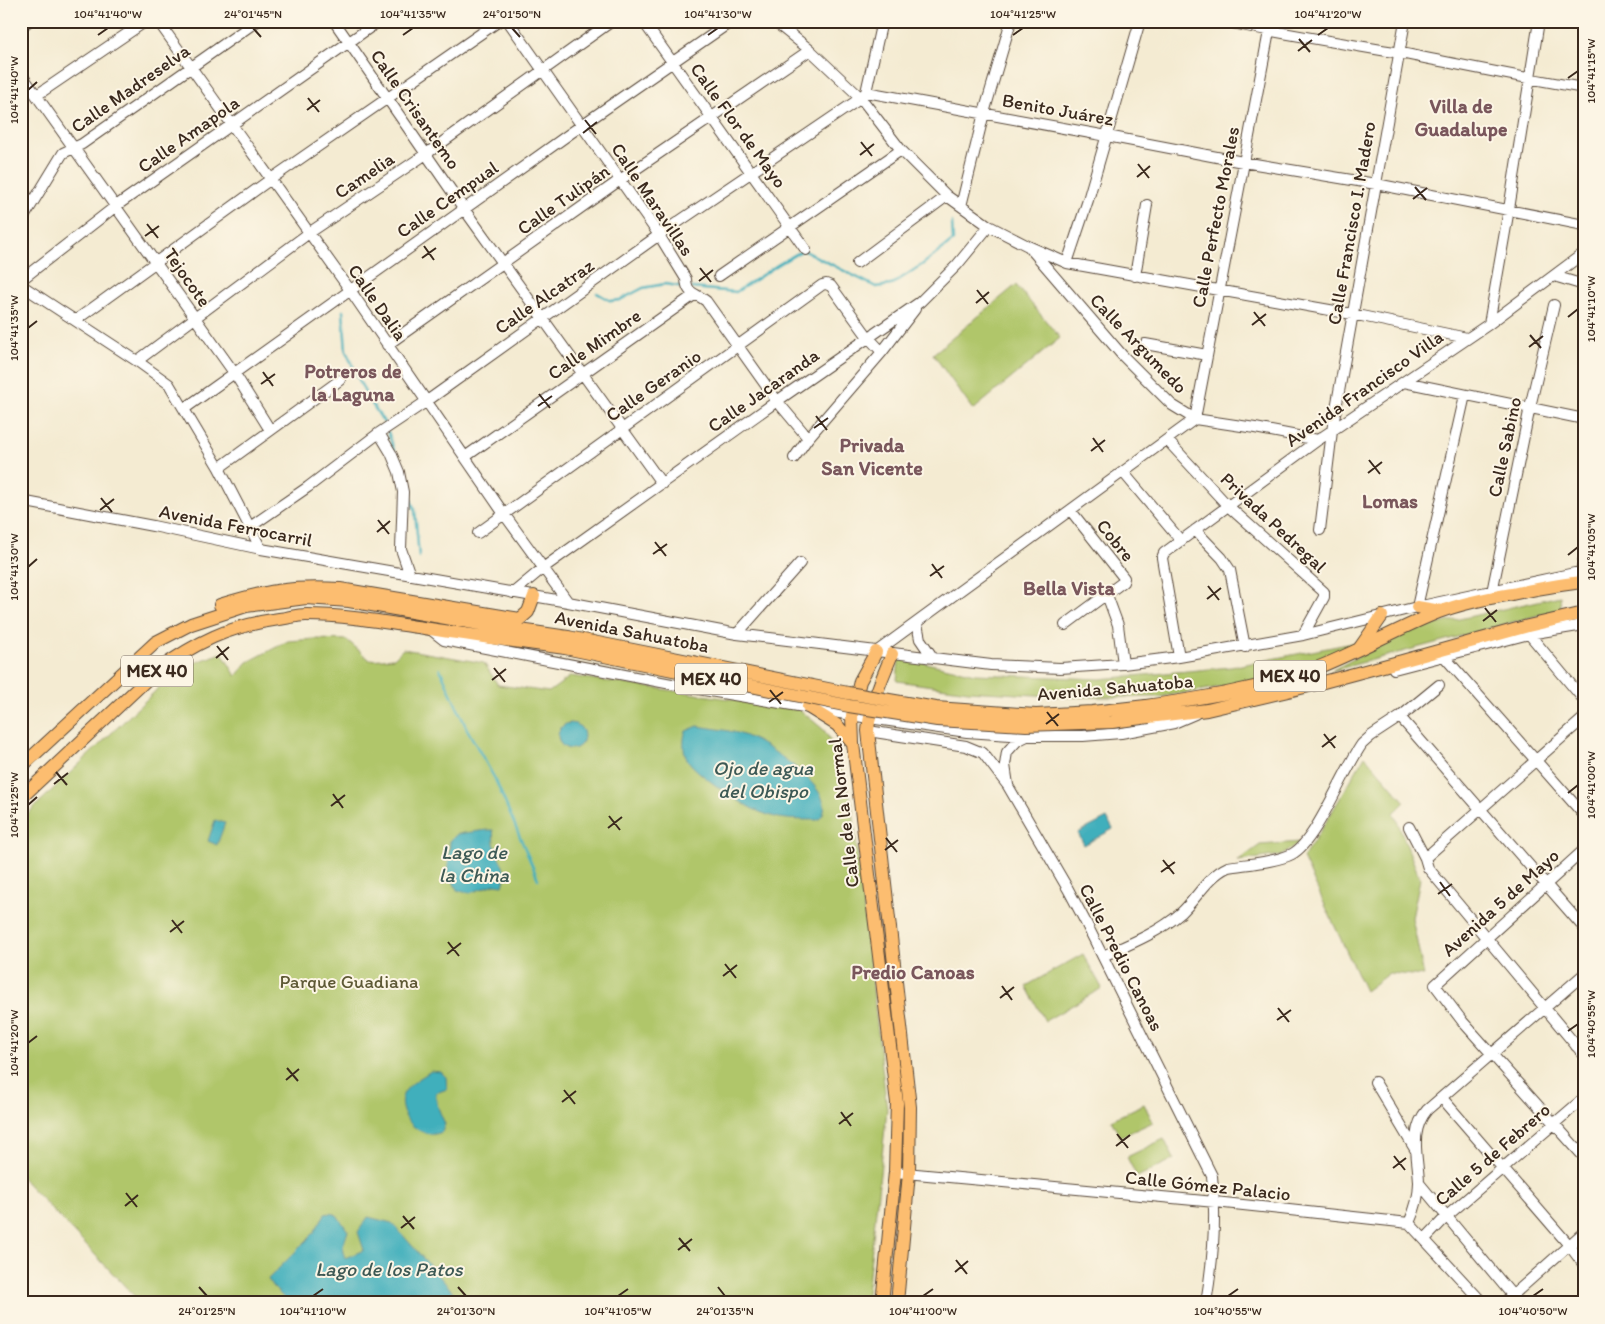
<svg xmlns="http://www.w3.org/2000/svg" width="1605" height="1324" font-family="Itim,sans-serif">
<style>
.green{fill:#b0c66b;stroke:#767844}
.water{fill:#40afbc;stroke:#3e6c6d}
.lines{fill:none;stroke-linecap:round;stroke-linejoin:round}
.stream{stroke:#40afbc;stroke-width:2.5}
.minor-casing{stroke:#574739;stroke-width:12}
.major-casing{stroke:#574739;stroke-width:14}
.minor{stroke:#fff;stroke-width:10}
.major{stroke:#fcbd6f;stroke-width:12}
.major-bridge-casing{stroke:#574739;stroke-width:14;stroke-linecap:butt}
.major-bridge{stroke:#fcbd6f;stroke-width:12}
.ticks{fill:none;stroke:#3b2a1e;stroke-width:2}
.labels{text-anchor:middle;stroke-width:4;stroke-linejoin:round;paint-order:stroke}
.shield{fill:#fcf5e5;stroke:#75675a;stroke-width:1}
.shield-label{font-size:18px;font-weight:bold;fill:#3b2a1e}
.street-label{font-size:19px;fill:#3b2a1e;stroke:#fcf5e5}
.park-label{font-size:19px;fill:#5e5935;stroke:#fcf5e5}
.neighbourhood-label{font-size:20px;font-weight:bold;fill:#7a575c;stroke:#fcf5e5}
.water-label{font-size:20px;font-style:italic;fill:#3d5955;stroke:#fcf5e5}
.neatline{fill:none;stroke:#3b2a1e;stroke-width:2}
.ticks-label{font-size:12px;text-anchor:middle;fill:#3b2a1e}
</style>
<rect width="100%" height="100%" fill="#fcf5e5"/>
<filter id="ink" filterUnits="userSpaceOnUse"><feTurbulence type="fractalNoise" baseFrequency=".02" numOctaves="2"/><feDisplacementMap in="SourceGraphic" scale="10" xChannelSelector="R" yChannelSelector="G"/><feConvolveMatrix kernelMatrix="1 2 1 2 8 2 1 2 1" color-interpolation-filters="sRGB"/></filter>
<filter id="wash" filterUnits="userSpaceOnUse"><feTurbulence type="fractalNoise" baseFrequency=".0096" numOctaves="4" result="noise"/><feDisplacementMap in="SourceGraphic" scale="20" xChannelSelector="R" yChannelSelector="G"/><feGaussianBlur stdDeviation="1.12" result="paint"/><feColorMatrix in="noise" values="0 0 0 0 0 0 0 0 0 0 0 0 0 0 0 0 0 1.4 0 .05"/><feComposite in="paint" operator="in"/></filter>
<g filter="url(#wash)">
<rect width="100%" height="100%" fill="#f4ebd2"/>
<path class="green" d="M1016,285L1060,338L973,410L933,354Z
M1560,596L1561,609L1331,671L1407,631Z
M315,639L347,640L370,660L394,658L403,649L484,663L498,685L549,692L571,676L799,709L824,730L833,745L852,802L866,930L887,1109L866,1303H141L21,1177V820L170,677L197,662L222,653L236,676L248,662L288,641Z
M1358,642L1307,665L1251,682L1160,697H1069L968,691L897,681L899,657L975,674L1100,679L1231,667Z
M1365,756L1405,802L1394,813L1420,879L1412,918L1424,976L1389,973L1365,991L1303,858L1326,822Z
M1300,842L1282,855L1238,861L1260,845Z
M1083,954L1102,988L1045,1021L1026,986Z
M1144,1104L1153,1122L1120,1137L1111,1120Z
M1164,1139L1174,1159L1137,1177L1127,1157Z"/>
<path class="water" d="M558 736a13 13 0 1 1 26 0a13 13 0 1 1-26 0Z
M698,726C714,729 735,730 750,738C769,746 847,796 818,820C805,820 792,820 779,818C771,816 761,813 753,809C739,802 691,771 686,757C683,750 683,737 686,731Z
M1107,818L1113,829L1084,845L1078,833Z
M215,820L225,823L217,845L208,841Z
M487,830H493C494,835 493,842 495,847C498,860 510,871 503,885L495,884L470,893L457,890L448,870L450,841L457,834Z
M431,1071L441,1072L446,1077L447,1089L436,1093C435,1104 441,1114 445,1124L442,1132C439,1133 434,1135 430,1134C414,1132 398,1114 402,1097C406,1085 422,1077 431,1071Z
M331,1213L337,1215L348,1231L343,1246L345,1258L364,1250L358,1232L368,1217L392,1223L463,1303H289L272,1286L268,1279L313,1234L325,1214Z"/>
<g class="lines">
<path class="stream" d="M692,288L736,292L779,264L803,250L876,287L891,285L923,264L953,241L952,222
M597,293L611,301L620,300L643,288L665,284L684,287
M343,311L346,351L365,393L385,424
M388,432L394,450
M406,486L415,511L419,557
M440,669L467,729L495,779L538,879"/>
</g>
</g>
<g filter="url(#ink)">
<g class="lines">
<g class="minor-casing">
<path id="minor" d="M158,21L350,290L504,514L568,602
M334,21L464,209L662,484
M508,21L659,235L686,279C687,295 695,292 706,301L777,401L808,438
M643,21L806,250
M774,21L810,50L861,98L901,150L947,196L989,226L1028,246L1067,263L1352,314L1467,338
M1223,21C1281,34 1341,43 1400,53C1461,65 1522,78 1584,88
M21,27L29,21
M21,74L235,374L270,430
M866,92L1107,136L1243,162L1376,184L1584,225
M37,95L146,21
M21,189L32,204
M961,206L984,113L1011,21
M21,222L63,153L82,144L257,21
M1030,248L1122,355L1172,405L1195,419L1255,428L1318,440
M857,263L947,196
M1067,263L1088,200L1140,21
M719,276L901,150
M1135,276L1147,205
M1554,276L1584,285
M21,280L116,206L379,21
M21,285L137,361L169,384L219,468L261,549
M76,320L271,179L499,21
M1489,324L1509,209L1539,21
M1145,344L1207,355
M387,345L620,180L810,50
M137,361L309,233L426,154L612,21
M1404,382L1584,419
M184,409L582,125L732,21
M1195,419L1271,21
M379,433L391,453L399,472L403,492L401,549L410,575
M1167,440L1228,506L1324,592V597L1303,635
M465,457L694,295
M794,458L808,438L882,352L915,309
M219,468L340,380
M1123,472L1181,541
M21,501L153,526L261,549L568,602L737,634L991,665L1060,668L1123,664L1179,657L1303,635L1417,607L1584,571
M250,527L308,487L379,433L427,401L659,235L861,98L866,92L882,21
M1195,530L1222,558L1230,570L1245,647
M1320,530L1332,431L1405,21
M478,533L822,285L826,284L831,286L868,337L882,352
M1581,572L1584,558
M513,593L543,568L777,401L920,302L957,265L989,226
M1107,595L1118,625L1123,664
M1491,597L1530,407L1554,305
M1417,607L1465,395
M917,624L920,639L933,658
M1065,625L1123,582L1124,578L1071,511
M430,629L444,640L692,688L869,718L967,732L1026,736
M737,634L800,563
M1529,634L1584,700
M876,652L1195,419
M1441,653L1584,815
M1179,657L1162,558L1164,553L1318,440L1489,324L1584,253
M1394,669L1529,634L1584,625
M1400,717L1584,928
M868,731L966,746L983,753L1008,786L1068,889L1085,921L1212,1176C1217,1219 1213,1261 1206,1303
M1008,785L1005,765L1007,752L1017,741L1027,736H1083L1121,733L1174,723L1195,714
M1409,827L1425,858L1428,868L1584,1055
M1584,850L1435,985L1463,1022L1584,1157
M1425,858L1584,718
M1103,956C1130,944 1158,933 1181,913C1197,898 1208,876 1228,867C1246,864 1277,862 1292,854C1316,842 1344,769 1362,744L1371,736L1400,717L1439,685
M1576,1046L1584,1039
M1375,1082L1416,1151
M1442,1098L1569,1245L1584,1265
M895,1172L1215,1202L1409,1223L1483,1303
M1419,1183L1512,1295
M1409,1223C1415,1210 1419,1197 1419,1182C1418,1157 1409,1131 1427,1110L1584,974
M1425,1239L1447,1216L1584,1098
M1504,1303L1584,1232"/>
</g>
<g class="major-casing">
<path id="major" d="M220,605C264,591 293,586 340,589L520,619L528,612L534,596
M1417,607L1441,611
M1359,649L1382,616
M876,652L860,681L852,715L853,744L897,1103L895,1172L882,1303
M892,654C882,679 870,704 868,731L910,1107L909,1173L897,1303
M1146,706C1203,698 1260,689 1314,669C1356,653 1396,629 1439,612C1462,603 1488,598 1512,594C1536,589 1560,584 1584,582
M808,707L837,725L853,744
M1149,717L1207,710L1305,687L1402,661L1528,626L1584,613
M21,767L156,642L191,624L246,606L306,598L349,601L486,625L568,637
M21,798L155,672C196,642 229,626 279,619C288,618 297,615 306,615C347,615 389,623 430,629C475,636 520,642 565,648"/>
</g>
<use href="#minor" class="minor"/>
<use href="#major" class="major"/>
<g class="major-bridge-casing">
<path id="major-bridge" d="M568,637L848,693L936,708L1036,715L1092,712L1146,706
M565,648L849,706L937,720L1026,725L1112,722L1149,717"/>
</g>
<use href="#major-bridge" class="major-bridge"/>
</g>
</g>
<path class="ticks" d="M253,28L261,37M512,28L520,37M98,35L108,28M403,35L413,28M708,35L718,28M1013,35L1023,28M1318,35L1328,28M1299,39L1310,52M1298,51L1312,40M1568,78L1578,71M28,90L37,82M308,98L319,112M307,110L320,100M585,120L596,134M583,133L597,122M861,142L872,156M860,155L874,144M1138,164L1149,178M1137,177L1150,166M1415,187L1426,200M1413,199L1427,188M147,224L158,238M145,236L159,226M424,246L434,260M422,258L436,248M700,268L711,282M699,281L713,270M977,290L988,304M976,303L989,292M1254,312L1265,326M1568,317L1578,309M1252,325L1266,314M28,328L37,321M1530,335L1541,348M1529,347L1543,336M263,372L273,386M261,384L275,374M539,394L550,408M538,406L552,396M816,416L827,430M814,428L828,418M1093,438L1103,452M1091,451L1105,440M1369,460L1380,474M1368,473L1382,462M101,498L112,512M100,510L114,499M378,520L389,534M377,532L390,521M655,542L666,556M653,554L667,544M1568,555L1578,547M932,564L942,578M28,567L37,559M930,576L944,566M1208,586L1219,600M1207,599L1221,588M1485,608L1496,622M1483,621L1497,610M217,646L228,660M216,658L229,647M494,668L505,682M492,680L506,669M770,690L781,704M769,702L783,692M1047,712L1058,726M1046,724L1059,714M1324,734L1335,748M1322,747L1336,736M56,772L67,785M54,784L68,773M1568,793L1578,785M333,794L343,808M28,805L37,797M331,806L345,795M609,816L620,830M608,828L622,817M886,838L897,852M885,850L898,840M1163,860L1174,874M1161,872L1175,862M1440,882L1450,896M1438,894L1452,884M172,920L182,933M170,932L184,921M448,942L459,956M447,954L461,943M725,964L736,978M723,976L737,965M1002,986L1012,1000M1000,998L1014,987M1278,1008L1289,1022M1277,1020L1291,1010M1568,1031L1578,1024M28,1043L37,1036M287,1068L298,1081M286,1080L299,1069M564,1090L575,1104M562,1102L576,1091M841,1112L851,1126M839,1124L853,1113M1117,1134L1128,1148M1116,1146L1130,1135M1394,1156L1405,1170M1393,1168L1406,1158M126,1193L137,1207M125,1206L138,1195M403,1216L414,1229M401,1228L415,1217M679,1238L690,1251M678,1250L692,1239M956,1260L967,1274M955,1272L968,1261M199,1287L207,1296M458,1287L466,1296M718,1287L725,1296M313,1296L323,1289M618,1296L628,1289M923,1296L933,1289M1228,1296L1238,1289M1533,1296L1543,1289"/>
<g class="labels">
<g class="shield">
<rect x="121" y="655.5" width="72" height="31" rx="4"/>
<rect x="1254" y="660.5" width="72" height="31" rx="4"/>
<rect x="675" y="663.5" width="72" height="31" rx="4"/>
</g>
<g class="shield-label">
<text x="157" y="677">MEX 40</text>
<text x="1290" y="682">MEX 40</text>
<text x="711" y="685">MEX 40</text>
</g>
<g class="street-label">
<text transform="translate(130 88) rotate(-35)" y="7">Calle Madreselva</text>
<text transform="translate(416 109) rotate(55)" y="7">Calle Crisantemo</text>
<text transform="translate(1058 109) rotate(10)" y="7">Benito Juárez</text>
<text transform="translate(739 125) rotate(54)" y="7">Calle Flor de Mayo</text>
<text transform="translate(188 134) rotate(-35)" y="7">Calle Amapola</text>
<text transform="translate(364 175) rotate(-34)" y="7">Camelia</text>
<text transform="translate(447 199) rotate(-35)" y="7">Calle Cempual</text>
<text transform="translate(563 199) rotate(-35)" y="7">Calle Tulipán</text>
<text transform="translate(653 199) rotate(56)" y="7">Calle Maravillas</text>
<text transform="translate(1215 217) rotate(-79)" y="7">Calle Perfecto Morales</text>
<text transform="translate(1351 223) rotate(-80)" y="7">Calle Francisco I. Madero</text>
<text transform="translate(188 277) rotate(55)" y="7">Tejocote</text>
<text transform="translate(544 296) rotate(-35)" y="7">Calle Alcatraz</text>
<text transform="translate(378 302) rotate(55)" y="7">Calle Dalia</text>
<text transform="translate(1139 343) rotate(46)" y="7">Calle Argumedo</text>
<text transform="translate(594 344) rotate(-35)" y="7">Calle Mimbre</text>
<text transform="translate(653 385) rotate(-35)" y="7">Calle Geranio</text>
<text transform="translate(1364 388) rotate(-35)" y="7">Avenida Francisco Villa</text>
<text transform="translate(763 390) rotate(-35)" y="7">Calle Jacaranda</text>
<text transform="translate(1504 447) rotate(-78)" y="7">Calle Sabino</text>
<text transform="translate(1274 522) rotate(43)" y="7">Privada Pedregal</text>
<text transform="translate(236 525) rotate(11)" y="7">Avenida Ferrocarril</text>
<text transform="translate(1116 540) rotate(51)" y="7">Cobre</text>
<text transform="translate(632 631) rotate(11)" y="7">Avenida Sahuatoba</text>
<text transform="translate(1115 687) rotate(-5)" y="7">Avenida Sahuatoba</text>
<text transform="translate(843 813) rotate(-97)" y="7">Calle de la Normal</text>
<text transform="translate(1500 902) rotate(-42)" y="7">Avenida 5 de Mayo</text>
<text transform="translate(1122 957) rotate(63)" y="7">Calle Predio Canoas</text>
<text transform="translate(1492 1154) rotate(-41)" y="7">Calle 5 de Febrero</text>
<text transform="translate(1208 1185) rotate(6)" y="7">Calle Gómez Palacio</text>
</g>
<g class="park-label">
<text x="349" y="988">Parque Guadiana</text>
</g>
<g class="neighbourhood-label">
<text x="1461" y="113">Villa de<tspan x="1461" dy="23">Guadalupe</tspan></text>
<text x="353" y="378">Potreros de<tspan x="353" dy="23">la Laguna</tspan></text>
<text x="872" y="452">Privada<tspan x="872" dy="23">San Vicente</tspan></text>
<text x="1390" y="508">Lomas</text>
<text x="1069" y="595">Bella Vista</text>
<text x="913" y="979">Predio Canoas</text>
</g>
<g class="water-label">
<text x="763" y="775">Ojo de agua<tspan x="763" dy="23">del Obispo</tspan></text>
<text x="474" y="859">Lago de<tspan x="474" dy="23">la China</tspan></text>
<text x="389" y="1276">Lago de los Patos</text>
</g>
</g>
<rect width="1605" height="1324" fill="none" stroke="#fcf5e5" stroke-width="55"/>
<rect x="28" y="28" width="1550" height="1268" class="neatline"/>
<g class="ticks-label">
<text x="108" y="18">104°41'40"W</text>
<text x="253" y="18">24°01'45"N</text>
<text x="413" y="18">104°41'35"W</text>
<text x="512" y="18">24°01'50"N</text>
<text x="718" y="18">104°41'30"W</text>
<text x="1023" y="18">104°41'25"W</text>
<text x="1328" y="18">104°41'20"W</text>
<text transform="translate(1591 71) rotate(-90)" y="4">104°41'15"W</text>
<text transform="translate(14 90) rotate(-90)" y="4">104°41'40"W</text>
<text transform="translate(1591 309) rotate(-90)" y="4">104°41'10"W</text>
<text transform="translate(14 328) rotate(-90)" y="4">104°41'35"W</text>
<text transform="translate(1591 547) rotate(-90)" y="4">104°41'05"W</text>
<text transform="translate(14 567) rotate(-90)" y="4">104°41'30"W</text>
<text transform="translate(1591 785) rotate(-90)" y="4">104°41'00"W</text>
<text transform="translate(14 805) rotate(-90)" y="4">104°41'25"W</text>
<text transform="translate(1591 1024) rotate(-90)" y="4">104°40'55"W</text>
<text transform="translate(14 1043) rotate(-90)" y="4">104°41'20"W</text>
<text x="207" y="1315">24°01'25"N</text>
<text x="313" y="1315">104°41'10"W</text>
<text x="466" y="1315">24°01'30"N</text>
<text x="618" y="1315">104°41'05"W</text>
<text x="725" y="1315">24°01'35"N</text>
<text x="923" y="1315">104°41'00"W</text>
<text x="1228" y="1315">104°40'55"W</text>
<text x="1533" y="1315">104°40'50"W</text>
</g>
</svg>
